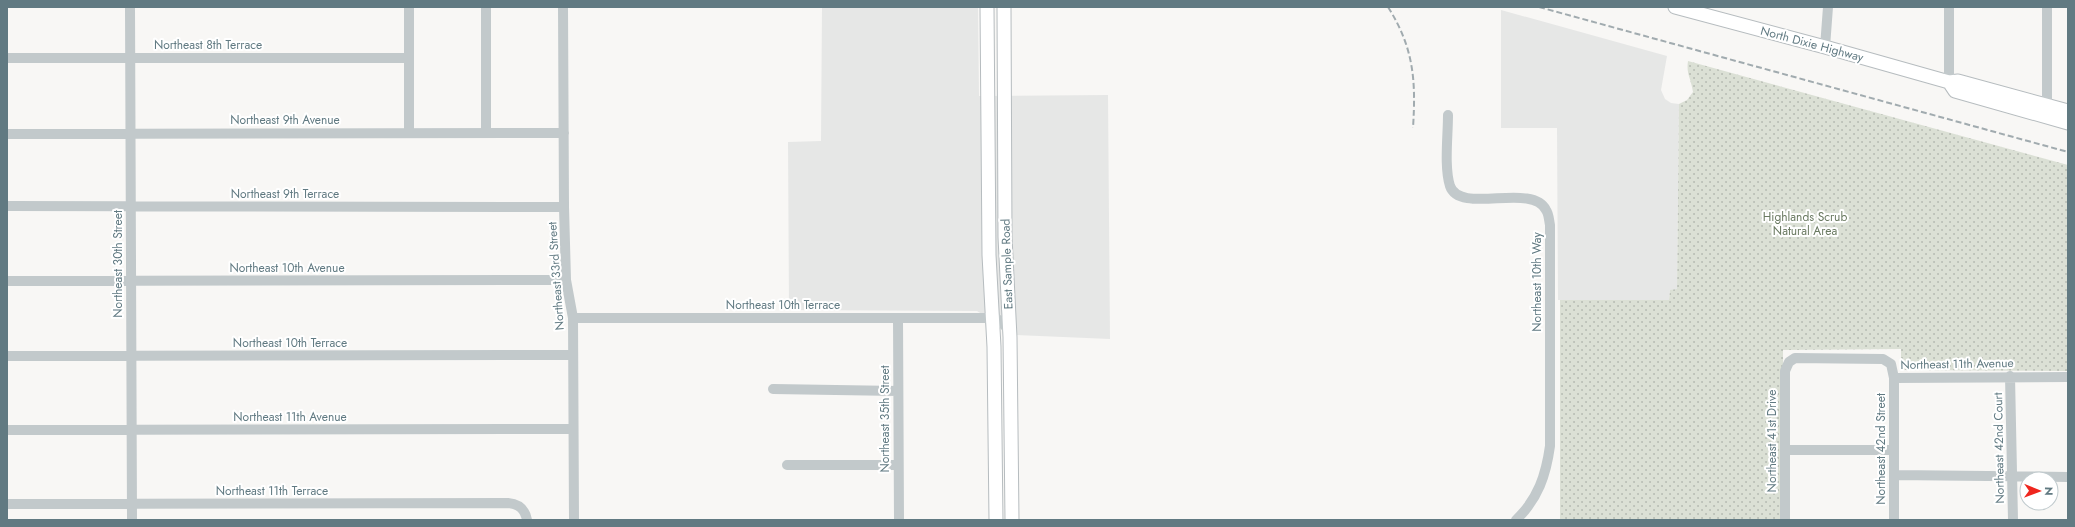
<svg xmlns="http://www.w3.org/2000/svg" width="2075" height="527" font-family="Jost,sans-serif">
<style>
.built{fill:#e6e7e6}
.grass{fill:url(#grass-dots)}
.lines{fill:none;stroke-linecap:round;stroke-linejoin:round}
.major-casing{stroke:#b6bcbf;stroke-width:15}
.minor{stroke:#c2c9cb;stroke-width:10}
.major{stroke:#fff;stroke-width:13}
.rail{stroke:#a1abaf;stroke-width:2;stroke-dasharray:6 3;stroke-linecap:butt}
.labels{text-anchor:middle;stroke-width:4;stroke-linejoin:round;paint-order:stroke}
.street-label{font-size:12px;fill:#617a82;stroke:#fff}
.park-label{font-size:12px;fill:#697960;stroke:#fff}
</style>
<defs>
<pattern id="grass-dots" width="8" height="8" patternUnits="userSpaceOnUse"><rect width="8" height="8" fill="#dbe0d5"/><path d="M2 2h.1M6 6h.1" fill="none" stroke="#b5bbb2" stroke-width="1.8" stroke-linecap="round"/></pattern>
</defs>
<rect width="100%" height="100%" fill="#f8f7f5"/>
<path class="built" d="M822,7H978L979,96L1108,95L1110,339L1016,335L977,311L789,310L788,142L821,141Z
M1501,10L1667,56L1661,90L1665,99L1671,103L1679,104L1677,290H1670L1669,300H1558L1557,128H1501Z"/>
<path class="grass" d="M1688,61L2068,165V371L1901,370V349L1783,350L1784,520H1560V300H1669L1670,290L1677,289L1679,104L1687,100L1693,92C1691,78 1686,74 1688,61Z"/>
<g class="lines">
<g class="major-casing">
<path id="major" d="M987,7L989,255L994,347L996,520
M1004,7L1005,237L1010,337L1012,520
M1675,7L1825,47L1949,82L1958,81L2068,111
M1949,82L1955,91L2068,123"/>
</g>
<path class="minor" d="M130,7L132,520
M486,7V133
M563,7L564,207L566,280L573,318L574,520
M1949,7V82
M1825,47L1828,7
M7,58H409
M2047,105V7
M1448,115C1448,136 1444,167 1450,186C1460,215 1532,182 1546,210C1549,214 1549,221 1550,225V446C1546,475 1538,499 1516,520
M409,133V7
M7,134L564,133
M7,206L564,207
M7,281L566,280
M573,318H993L999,320L1010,331
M898,318L899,520
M7,356L573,355
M2010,376L2013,520
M1894,378V520
M773,389L898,391
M7,430L573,429
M1785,450H1894
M787,465H898
M1894,475L2068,477
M7,504L508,503C519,504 525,509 527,520
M1785,520V371L1789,362L1795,358L1883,359L1891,364L1894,378L2068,377"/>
<use href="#major" class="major"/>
<path class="rail" d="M1388,7C1414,48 1416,81 1413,128
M1539,7L2068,152"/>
</g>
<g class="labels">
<g class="street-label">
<text transform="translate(1812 44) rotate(15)" y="4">North Dixie Highway</text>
<text x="208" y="49">Northeast 8th Terrace</text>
<text x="285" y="124">Northeast 9th Avenue</text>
<text x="285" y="198">Northeast 9th Terrace</text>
<text transform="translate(118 264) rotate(-90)" y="4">Northeast 30th Street</text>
<text transform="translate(1007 264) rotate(-92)" y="4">East Sample Road</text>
<text x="287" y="272">Northeast 10th Avenue</text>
<text transform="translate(556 276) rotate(-94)" y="4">Northeast 33rd Street</text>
<text transform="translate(1537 282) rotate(-90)" y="4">Northeast 10th Way</text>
<text x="783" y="309">Northeast 10th Terrace</text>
<text x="290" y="347">Northeast 10th Terrace</text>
<text transform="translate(1957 364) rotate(-1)" y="4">Northeast 11th Avenue</text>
<text x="290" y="421">Northeast 11th Avenue</text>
<text transform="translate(885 419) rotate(-90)" y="4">Northeast 35th Street</text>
<text transform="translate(1772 441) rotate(-90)" y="4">Northeast 41st Drive</text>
<text transform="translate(1999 448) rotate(-91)" y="4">Northeast 42nd Court</text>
<text transform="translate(1881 449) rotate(-90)" y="4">Northeast 42nd Street</text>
<text x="272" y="495">Northeast 11th Terrace</text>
</g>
<g class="park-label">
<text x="1805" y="221">Highlands Scrub<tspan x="1805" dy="14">Natural Area</tspan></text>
</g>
</g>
<rect width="2075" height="527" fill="none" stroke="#617a82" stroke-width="16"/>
<g transform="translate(2039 491) rotate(91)"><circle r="19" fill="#ffffff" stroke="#c0cacd"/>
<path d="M0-3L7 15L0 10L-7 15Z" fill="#ef261e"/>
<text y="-6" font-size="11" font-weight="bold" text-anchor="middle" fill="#617a82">N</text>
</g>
</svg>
